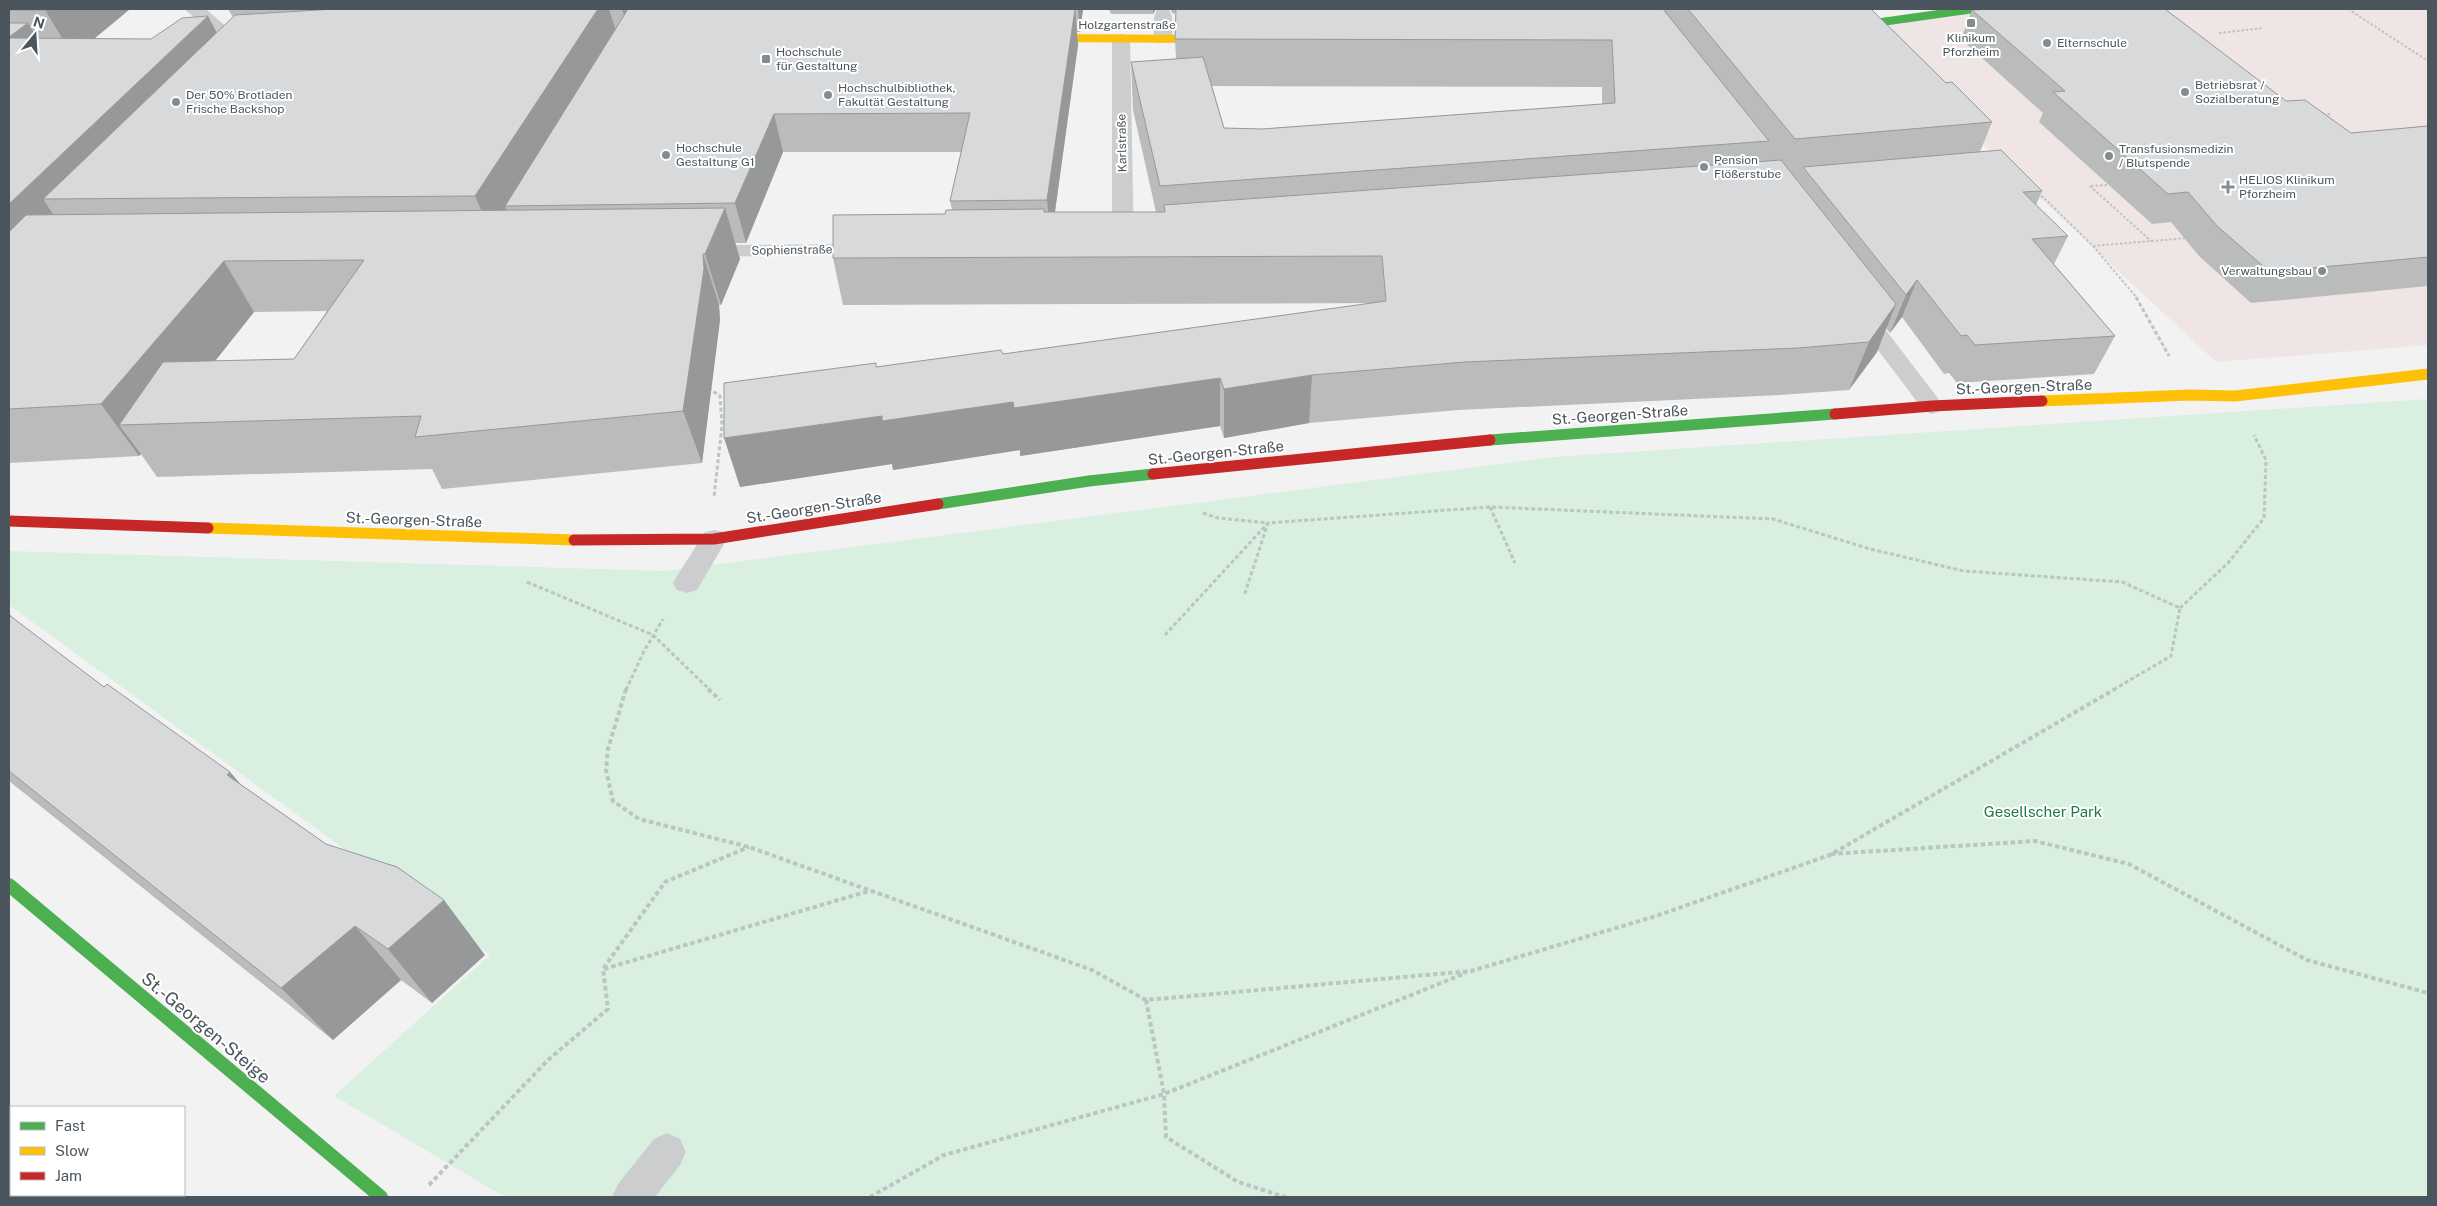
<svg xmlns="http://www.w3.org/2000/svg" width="2437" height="1206" font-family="'Public Sans',sans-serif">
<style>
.medical{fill:#efe5e4}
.green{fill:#d9efe0}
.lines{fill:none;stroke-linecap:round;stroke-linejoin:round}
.path-far2{stroke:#bbc5c2;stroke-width:2;stroke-dasharray:2.5 2;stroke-linecap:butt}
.path-far1{stroke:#bbc5c2;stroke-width:3;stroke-dasharray:4 2.5;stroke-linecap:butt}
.path{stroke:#bbc5c2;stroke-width:4;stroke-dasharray:4.5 3;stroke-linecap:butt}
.lane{fill:#cccdcf;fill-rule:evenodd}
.street{fill:#cccdcf;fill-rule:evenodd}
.fast-far2{stroke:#4caf50;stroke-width:8}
.fast-far1{stroke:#4caf50;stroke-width:11}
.fast{stroke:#4caf50;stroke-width:14}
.slow-far1{stroke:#ffc107;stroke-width:8}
.slow{stroke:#ffc107;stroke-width:11}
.jam{stroke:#c62828;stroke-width:11}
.wall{fill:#babbbb;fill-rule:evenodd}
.shaded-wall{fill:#979899}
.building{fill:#d8d9da;stroke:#979899}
.poi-dot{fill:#858c91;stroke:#fff;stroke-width:2}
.labels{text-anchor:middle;stroke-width:4;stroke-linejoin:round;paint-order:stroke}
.far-street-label{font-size:12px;fill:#4a555d;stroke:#fff}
.far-poi-label{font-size:12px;fill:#4a555d;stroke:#fff;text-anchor:start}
.street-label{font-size:15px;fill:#4a555d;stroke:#fff}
.park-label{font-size:15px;fill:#207948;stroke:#fff}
.near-street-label{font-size:18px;fill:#4a555d;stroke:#fff}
</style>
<rect width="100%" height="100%" fill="#f2f2f2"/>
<path class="medical" d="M1965,9H2428V345L2216,362L1860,30Z"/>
<path class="green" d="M2428,399V1197H505L334,1096L490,955L9,605V551L665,571L1554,457Z"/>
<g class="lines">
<path class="path-far2" d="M2348,9L2428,61
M2219,33L2263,28
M2323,114H2332
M2090,186L2151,241
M2091,186L2109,185
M2037,194L2043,197L2093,246L2137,298
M2093,246L2187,238"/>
<path class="path-far1" d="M2136,297L2169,356
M708,388L720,396L722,425L714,497
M1490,507L1515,563
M1203,513L1218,518L1268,523L1244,596
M527,582L653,635L710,690
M2180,608L2228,563L2264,518L2266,460L2254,435
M1165,635L1268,523L1490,507L1773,519L1870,549L1964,571L2122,582L2180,608L2171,656L2113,690
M626,690L644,651L663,619"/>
<path class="path" d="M626,689L608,749L606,770L613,801L639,819L749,847L1092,970L1146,1000L1471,971L1653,917L1830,855L2115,689
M708,689L720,700
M1831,854L2035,841L2129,864L2307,960L2428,993
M604,969L869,891
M1146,1000L1164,1094L1166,1137L1238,1182L1285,1197
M429,1185L548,1060L608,1009L603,969L665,882L749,847
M870,1197L944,1155L1164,1094L1466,973"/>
<path class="lane" d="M1163,9L1169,10C1174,17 1174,36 1169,43H1157C1152,36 1152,17 1157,10Z
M714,530L723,532L727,539L697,590L687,593L677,590L673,583L677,576L705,532Z
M667,1133L680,1139L686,1152L680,1165L655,1197H612L618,1184L654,1139Z"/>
<path class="street" d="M184,9L207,10L258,54L255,58H243Z
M1121,34L1127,35L1130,39L1134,247L1130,251L1123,253L1116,251L1112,247V39L1115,35Z
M871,244L878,246L882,250L878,254L701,257L694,255L690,251L694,247L701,245Z
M1858,302L1866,304L1940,401L1944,406L1940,411L1932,414L1924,411L1847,309L1850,304Z"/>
<path class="fast-far2" d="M1846,27L1974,9"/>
<path class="fast-far1" d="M1490,440L1835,414
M938,504L1089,481L1153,474"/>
<path class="fast" d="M9,885L381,1197"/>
<path class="slow-far1" d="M1039,38L1214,39"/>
<path class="slow" d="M2042,401L2190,395L2235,396L2428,374
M208,528L574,540"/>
<path class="jam" d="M1835,414L1932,406L2042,401
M1153,474L1490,440
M9,521L208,528
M574,540L714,539L938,504"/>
</g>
<path class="wall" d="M9,9H130L94,39H151L217,33L233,17L228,9H1083L1080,32H1077L1078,45L1055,212H1156L1133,110L1131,62L1176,59L1175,39L1176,13L1173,14L1170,9H1871L1946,83L1992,122L1980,152L2042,191L2036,205L2068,236L2054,264L2115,336L2094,374L1957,383L1949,373L1944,374L1902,317L1890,333L1886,328L1877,352L1849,390L1780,395L1458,410L1309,423L1224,438L1220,426L1020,456V450L893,470L892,464L740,487L877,367L1003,354L1375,303L843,305L833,258L945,214L952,210L950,201L961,152H783L746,243H735L740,259L721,305H719L720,320L702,463L442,489L432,469L157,477L141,454L139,456L9,463ZM1212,86L1602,87V104L1262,129L1224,128ZM327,311L294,359L215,361L254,312Z
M1109,9H1156L1153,14H1111Z
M1972,10L2286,101L2351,133L2428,126V286L2251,303L2199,256L2171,222L2152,224L2039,122L2043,113L1961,39Z
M9,613L16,621L104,687L230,772L240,784L485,955L432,1003L401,980L333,1040L9,781Z"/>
<path class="shaded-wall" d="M46,9H130L73,56L45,10Z
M598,9H609L620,43L505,206L511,220L496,245L475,196Z
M622,9H642L628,29Z
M1075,9L1078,45L1051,240L1047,200Z
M1078,9H1083L1080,32Z
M1153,9H1156L1153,14Z
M208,16L233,63L43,199L65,232L9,290V204Z
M28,23L57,70L9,41V37Z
M774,114L783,152L746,243L735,203Z
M725,208L740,259L721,305L705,254Z
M703,254L719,305L720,320L702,463L683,411Z
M224,261L254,312L165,424L119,425L141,454L139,456L101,404Z
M1917,280L1902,317L1890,333L1906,295Z
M1896,304L1877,352L1849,390L1869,342Z
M1312,375L1309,423L1224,438V389Z
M1220,378V426L1020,456V450L893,470L892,464L740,487L724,438L882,416L1013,402Z
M230,772L279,829L227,775Z
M444,900L485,955L432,1003L388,949Z
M355,926L401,980L333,1040L281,988Z"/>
<path class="building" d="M9,9H46L45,10H9Z
M335,9H598L475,196L43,199L235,15Z
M628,9H1075L1047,200L950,201L970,113L774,114L735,203L505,206Z
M1176,9H1663L1769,141L1160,186L1131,62L1203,57L1224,128L1262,129L1615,103L1612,40L1175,39Z
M1688,9H1871L1946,83L1952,82L1992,122L1795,139Z
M1993,9H2165L2286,101L2305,100L2351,133L2428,126V257L2270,272L2217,226L2188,192L2168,194L2053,92L2065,91L1972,10Z
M208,16L9,204V38L151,39L182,18Z
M9,23H28L9,37Z
M2001,150L2042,191L2023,192L2068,236L2032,239L2115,336L1975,345L1967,335L1961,336L1917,280L1906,295L1803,167Z
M1781,160L1896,304L1869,342L1798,348L1465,362L1312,375L1224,389L1220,378L1014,408L1013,402L882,421V416L724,438V383L876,363V367L1001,350L1003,354L1386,301L1382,256L833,258V215L945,214L946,210L1044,209V212H1165L1164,205Z
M725,208L705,254H703L704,269L683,411L415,437L421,416L119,425L163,362L294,359L364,260L224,261L101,404L9,409V232L26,215Z
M9,615L104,687L107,684L230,772L227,775L326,844L397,867L444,900L388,949L355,926L281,988L9,771Z"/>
<g class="poi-dot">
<rect x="1966" y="18" width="10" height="10" rx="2.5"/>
<circle cx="2047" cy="43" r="5"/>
<rect x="761" y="54" width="10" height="10" rx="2.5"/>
<circle cx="2185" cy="92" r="5"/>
<circle cx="828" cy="95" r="5"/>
<circle cx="176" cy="102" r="5"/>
<circle cx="666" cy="155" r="5"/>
<circle cx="2109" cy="156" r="5"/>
<circle cx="1704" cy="167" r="5"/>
<path d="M2225.5 179.5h5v5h5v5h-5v5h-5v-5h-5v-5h5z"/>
<circle cx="2322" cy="271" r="5"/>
</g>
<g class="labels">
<g class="far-street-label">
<text x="1127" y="29">Holzgartenstraße</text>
<text transform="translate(1122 143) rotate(-91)" y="4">Karlstraße</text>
<text transform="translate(792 250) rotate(-1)" y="4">Sophienstraße</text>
</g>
<g class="far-poi-label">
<text x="1971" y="42" text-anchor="middle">Klinikum<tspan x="1971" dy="14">Pforzheim</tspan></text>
<text x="2057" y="47">Elternschule</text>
<text x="776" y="56">Hochschule<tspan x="776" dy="14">für Gestaltung</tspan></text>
<text x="2195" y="89">Betriebsrat /<tspan x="2195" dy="14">Sozialberatung</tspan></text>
<text x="838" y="92">Hochschulbibliothek,<tspan x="838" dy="14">Fakultät Gestaltung</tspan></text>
<text x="186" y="99">Der 50% Brotladen<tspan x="186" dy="14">Frische Backshop</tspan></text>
<text x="676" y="152">Hochschule<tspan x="676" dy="14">Gestaltung G1</tspan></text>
<text x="2119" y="153">Transfusionsmedizin<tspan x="2119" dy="14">/ Blutspende</tspan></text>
<text x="1714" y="164">Pension<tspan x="1714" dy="14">Flößerstube</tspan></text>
<text x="2239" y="184">HELIOS Klinikum<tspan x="2239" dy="14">Pforzheim</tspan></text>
<text x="2312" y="275" text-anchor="end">Verwaltungsbau</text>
</g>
<g class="street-label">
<text transform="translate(2024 387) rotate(-2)" y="5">St.-Georgen-Straße</text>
<text transform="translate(1620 415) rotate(-4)" y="5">St.-Georgen-Straße</text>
<text transform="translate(1216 453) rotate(-6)" y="5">St.-Georgen-Straße</text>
<text transform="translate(814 508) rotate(-9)" y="5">St.-Georgen-Straße</text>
<text transform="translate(414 520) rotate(2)" y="5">St.-Georgen-Straße</text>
</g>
<g class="park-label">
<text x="2043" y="817">Gesellscher Park</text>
</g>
<g class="near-street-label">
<text transform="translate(206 1028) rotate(40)" y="6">St.-Georgen-Steige</text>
</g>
</g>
<rect width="2437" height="1206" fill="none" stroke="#4a555d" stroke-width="20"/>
<rect x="10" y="1106" width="175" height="90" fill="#ffffff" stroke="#b7bbbe"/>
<rect x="20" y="1122" width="25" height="8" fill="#4caf50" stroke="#b7bbbe"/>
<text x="55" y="1131" font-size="15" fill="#4a555d">Fast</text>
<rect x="20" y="1147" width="25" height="8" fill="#ffc107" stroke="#b7bbbe"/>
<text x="55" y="1156" font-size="15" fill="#4a555d">Slow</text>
<rect x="20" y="1172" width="25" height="8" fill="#c62828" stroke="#b7bbbe"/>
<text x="55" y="1181" font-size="15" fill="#4a555d">Jam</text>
<g transform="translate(35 35) rotate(18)" stroke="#ffffff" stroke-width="4" paint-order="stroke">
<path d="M0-4L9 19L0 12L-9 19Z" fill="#4a555d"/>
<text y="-8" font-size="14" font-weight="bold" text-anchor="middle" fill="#4a555d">N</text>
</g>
</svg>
